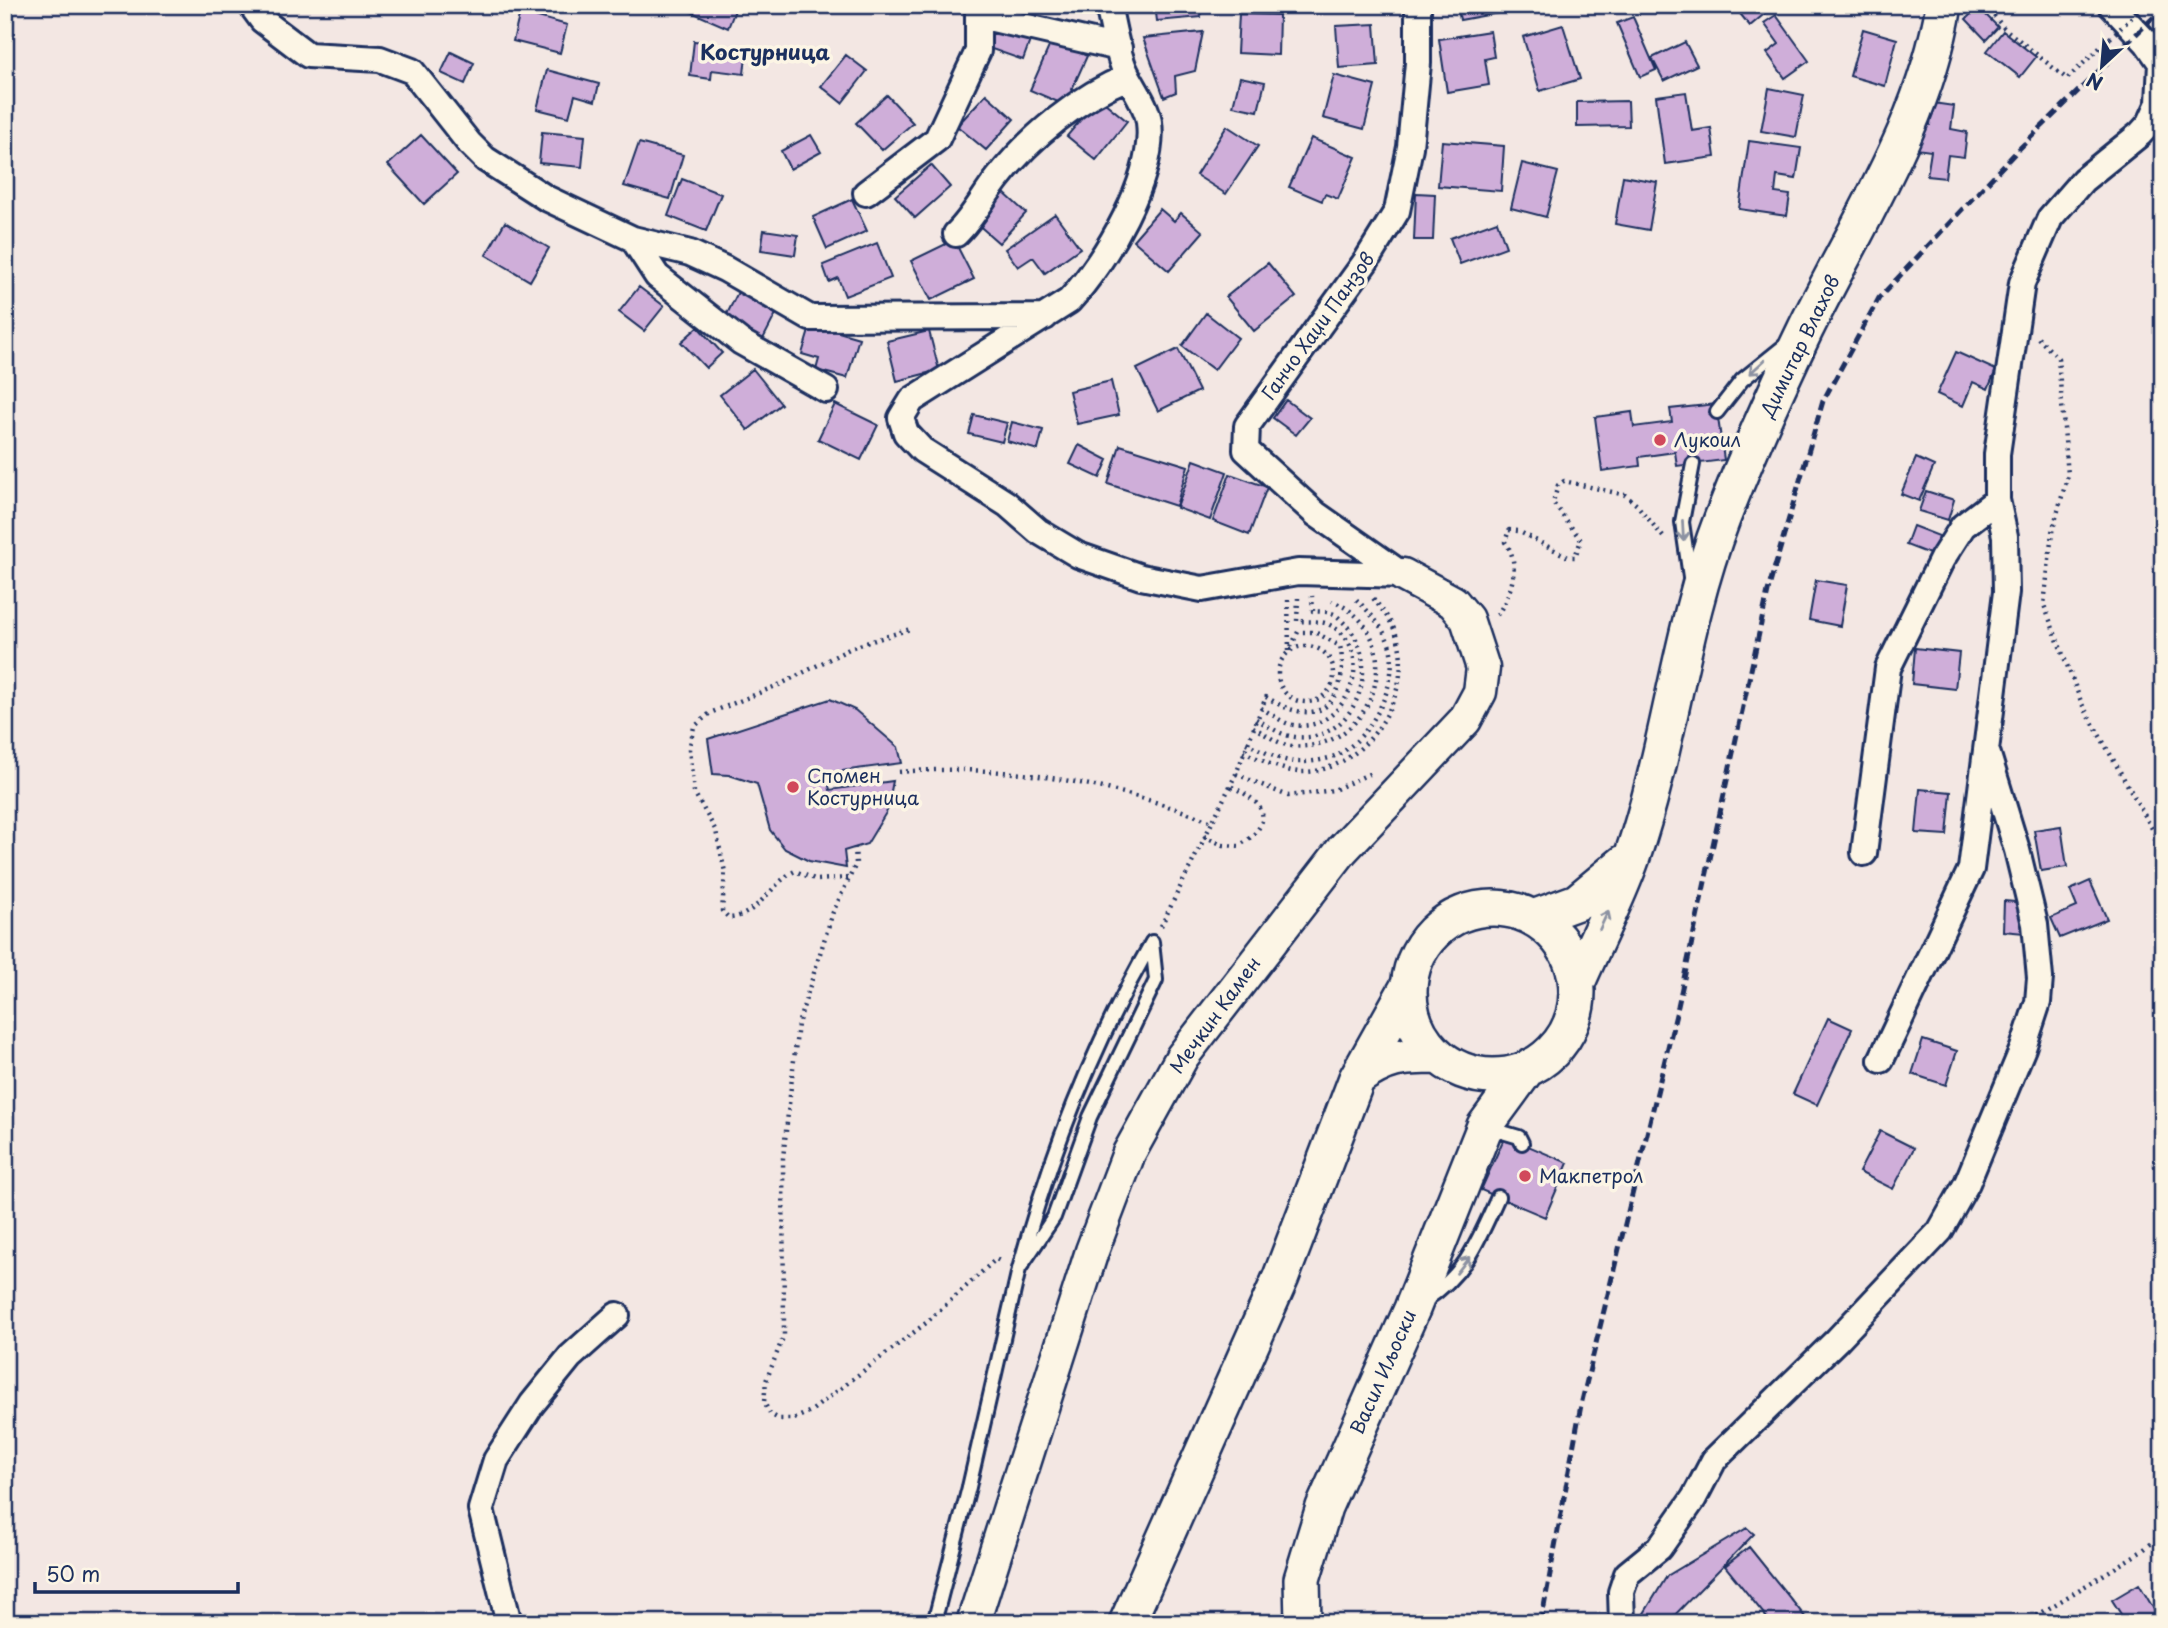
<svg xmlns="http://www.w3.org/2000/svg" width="2168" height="1628" font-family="'Playpen Sans',sans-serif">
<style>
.building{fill:#cfaed9;stroke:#1b2f5e;stroke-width:2}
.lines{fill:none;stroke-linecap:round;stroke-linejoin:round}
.service-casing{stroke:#1b2f5e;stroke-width:18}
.minor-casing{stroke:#1b2f5e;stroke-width:30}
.tertiary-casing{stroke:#1b2f5e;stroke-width:37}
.secondary-casing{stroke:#1b2f5e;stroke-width:40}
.path{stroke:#1b2f5e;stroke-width:4.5;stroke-dasharray:2 5;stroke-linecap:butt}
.service{stroke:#fcf5e5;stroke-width:12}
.minor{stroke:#fcf5e5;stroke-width:24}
.tertiary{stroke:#fcf5e5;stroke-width:32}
.secondary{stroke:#fcf5e5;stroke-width:35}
.rail{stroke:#1b2f5e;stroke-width:5;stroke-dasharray:10 5;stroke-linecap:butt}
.path-bridge{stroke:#1b2f5e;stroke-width:4.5;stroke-dasharray:2 5;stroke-linecap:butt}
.oneway{stroke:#8c92a2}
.poi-dot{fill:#d1495b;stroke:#fcf5e5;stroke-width:2.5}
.labels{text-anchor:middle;stroke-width:7;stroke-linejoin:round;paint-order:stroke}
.street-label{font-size:19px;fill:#1b2f5e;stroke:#fcf5e5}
.poi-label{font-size:19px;fill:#1b2f5e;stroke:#fcf5e5;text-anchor:start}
.neighbourhood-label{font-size:21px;font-weight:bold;fill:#1b2f5e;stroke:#fcf5e5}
</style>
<rect width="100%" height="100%" fill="#f3e7e3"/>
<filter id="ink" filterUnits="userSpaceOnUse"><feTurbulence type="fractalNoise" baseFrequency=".0143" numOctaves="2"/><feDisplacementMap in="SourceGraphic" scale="14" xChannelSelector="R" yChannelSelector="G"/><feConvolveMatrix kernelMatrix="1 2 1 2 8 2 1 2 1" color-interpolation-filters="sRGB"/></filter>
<g filter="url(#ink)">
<path class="building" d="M683,5H737L728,28L682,8Z
M1155,5H1200L1201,17L1157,21Z
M1457,5H1498L1499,13L1460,20Z
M1733,5H1775L1750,26Z
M1978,7L1998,27L1986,40L1966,19Z
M520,12L567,25L560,53L513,41Z
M1239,14L1279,15L1278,55L1237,53Z
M1776,15L1809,61L1785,78L1767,53L1779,44L1764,23Z
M1633,17L1656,70L1640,77L1617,23Z
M1375,24L1378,65L1339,68L1336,26Z
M994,25L1031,38L1023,60L986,47Z
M1563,25L1580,79L1540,91L1523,37Z
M1863,29L1897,39L1885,86L1850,76Z
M1490,31L1494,57L1485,59L1489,85L1447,92L1439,39Z
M2003,31L2036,57L2020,77L1987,51Z
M1203,32L1195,71L1175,76L1176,92L1164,97L1143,38Z
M1052,40L1087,56L1065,105L1030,90Z
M694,41L716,43L715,52L746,56L744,74L712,70L711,79L690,76Z
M1685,42L1697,65L1664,81L1652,58Z
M451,52L474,63L465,84L441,73Z
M846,55L867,71L842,103L821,86Z
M547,70L599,84L595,101L575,95L569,117L537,109Z
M1334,75L1375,86L1364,129L1323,118Z
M1240,77L1265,82L1258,111L1233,106Z
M1769,88L1804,95L1796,137L1761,131Z
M1686,92L1692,131L1711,128L1715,157L1665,164L1656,96Z
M986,94L1014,119L986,150L957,126Z
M887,95L913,123L882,150L856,123Z
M1099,98L1127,121L1096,160L1067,136Z
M1628,101L1629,126L1577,127V102Z
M1933,103L1954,106L1951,129L1967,132L1964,157L1948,155L1945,178L1927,176L1931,151L1916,149L1920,124L1930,125Z
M1227,126L1258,146L1226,194L1196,175Z
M542,132L585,136L582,167L539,163Z
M421,135L457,174L424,204L388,165Z
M811,135L821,152L790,169L781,151Z
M1311,138L1356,157L1338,199L1325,194L1322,201L1289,187Z
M1442,141L1504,146L1501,191L1438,186Z
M1749,141L1801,148L1796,179L1777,176L1775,193L1790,195L1787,216L1739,209Z
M639,143L683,155L670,199L624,186Z
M1522,163L1558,172L1546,217L1511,208Z
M931,165L950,187L915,218L895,196Z
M1623,176L1657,182L1649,230L1615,224Z
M682,179L721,194L706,231L668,216Z
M1003,192L1026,213L999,243L975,222Z
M1416,193L1435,194L1433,240H1414Z
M852,199L867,231L827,249L813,217Z
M1160,209L1174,221L1181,213L1203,232L1169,271L1133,240Z
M1055,214L1080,248L1045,273L1033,257L1018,267L1005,249Z
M1497,221L1506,247L1460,264L1450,238Z
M505,222L549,248L530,281L486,255Z
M764,230L798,235L795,255L761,250Z
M954,240L974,279L931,300L911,261Z
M877,243L891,278L845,296L838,278L829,282L823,265Z
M1268,263L1296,297L1254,331L1226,297Z
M741,286L780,306L761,343L722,324Z
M639,287L664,306L644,331L619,312Z
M1206,313L1238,338L1214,370L1182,346Z
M811,324L859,338L847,378L816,370L819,359L802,354Z
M698,327L722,353L706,368L681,342Z
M929,331L939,370L897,381L887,341Z
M1178,349L1199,391L1158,411L1137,369Z
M1956,352L1996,370L1988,389L1973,382L1963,406L1937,394Z
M753,369L781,404L748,430L720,395Z
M1111,381L1119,415L1077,424L1069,391Z
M1286,400L1310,418L1296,435L1273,418Z
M835,404L878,425L861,460L818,439Z
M1716,404L1724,460L1677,466L1675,452L1639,457L1640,466L1602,471L1595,417L1632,412L1634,427L1672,422L1670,409Z
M974,415L1007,423L1002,442L969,434Z
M1012,422L1043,430L1038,450L1007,441Z
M1079,445L1108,460L1100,478L1070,464Z
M1120,445L1188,466L1176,506L1108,484Z
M1916,458L1934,466L1919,501L1901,494Z
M1194,460L1227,472L1210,520L1177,508Z
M1230,474L1267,487L1249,535L1213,521Z
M1926,491L1954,500L1948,520L1919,511Z
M1913,526L1939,536L1932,555L1906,545Z
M1816,580L1847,585L1840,626L1809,620Z
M1915,648L1959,653L1955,689L1912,684Z
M830,699L855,710L898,747L902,763L826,773L830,790L893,781L887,811L867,844L844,851L846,868L809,861L785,849L770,830L757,784L729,775L713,774L708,739Z
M1920,789L1951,792L1947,835L1916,833Z
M2061,826L2067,867L2041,871L2034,830Z
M2090,881L2107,919L2060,938L2051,918L2077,907L2070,890Z
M2004,901L2026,903L2024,933L2003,931Z
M1828,1018L1852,1029L1817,1105L1793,1094Z
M1923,1040L1957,1051L1946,1085L1912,1074Z
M1880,1131L1914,1148L1893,1189L1859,1172Z
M1505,1136L1568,1163L1545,1217L1481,1190Z
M1747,1528L1754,1534L1667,1623L1640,1620L1667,1576Z
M1749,1547L1810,1623H1771L1725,1566Z
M2139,1584L2162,1623H2117L2124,1619L2112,1600Z"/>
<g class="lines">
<g class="service-casing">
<path id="service" d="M1717,412L1742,380L1788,343
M1691,584L1682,522L1693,464
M1152,942L1156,980L1090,1117L1054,1217L1019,1269C1050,1154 1093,1045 1152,942Z
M1489,1128L1519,1137L1522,1143
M1424,1301C1466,1274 1478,1241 1498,1197
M934,1623L969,1487L1019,1269"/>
</g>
<g class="minor-casing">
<path id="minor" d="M251,5L262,20L308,55L380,59L412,71L469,143L485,159L546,198L633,239L690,253L725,269L810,318L1045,317
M1108,5C1113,26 1116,48 1124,68C1131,85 1147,104 1149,122C1156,177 1105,262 1069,301L912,400L901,418L906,433L922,450L1007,504L1038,531L1078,555L1141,577L1202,589L1298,572L1403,575
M980,16L1119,48
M866,193L937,139L978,51V5
M956,234C973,218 983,197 998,178C1030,137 1080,96 1128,77
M633,239L657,276L741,342L826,390
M1403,575L1316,514L1246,450L1247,426L1366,261L1397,211L1410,147L1418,63V5
M1864,853L1888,668L1942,559L1963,526L1997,500
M1881,1060L1971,869L2006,592L2005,536L1997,500V454L2022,283L2050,218L2083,180L2140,134L2150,123L2159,103L2161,63L2147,43L2111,5
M509,1623L481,1509L496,1460L532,1404L570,1357L617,1315
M1622,1623L1621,1592L1627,1574L1659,1548L1694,1498L1714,1460L1837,1340L1940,1231L1967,1183L2023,1048L2038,1002L2040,978L2035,924L2017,850L1988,755"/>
</g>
<g class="tertiary-casing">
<path id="tertiary" d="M973,1623L1092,1251L1129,1153L1182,1057L1342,850L1465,720L1480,692L1483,668L1467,619L1453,602L1403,575"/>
</g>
<g class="secondary-casing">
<path id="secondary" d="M1409 992a84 84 0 1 1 168 0a84 84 0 1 1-168 0Z
M1533,918L1577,902L1624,863
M1577,983C1595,941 1617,900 1632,857C1670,746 1680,628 1722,519C1747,455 1775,392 1805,330C1856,225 1925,123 1944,5
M1357,1078C1387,1057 1401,1056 1437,1056
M1127,1623L1281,1277L1357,1078L1408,987
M1303,1623L1302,1579L1324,1507L1412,1309L1485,1126L1526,1070"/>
</g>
<path class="path" d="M1985,5L2004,28L2067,79L2110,38
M2038,338L2058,358L2068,475L2052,532L2044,605L2082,704L2163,848
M1497,615C1511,595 1522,564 1505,542L1509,530L1518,531L1568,557H1575L1581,540L1553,503L1558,485L1564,481L1625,495L1637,505L1664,538
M1278 674a28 28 0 1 1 56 0a28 28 0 1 1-56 0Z
M1261,708C1270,713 1280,721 1289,724C1345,739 1381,651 1330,625C1321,620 1307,622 1297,621L1298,598
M1256,719C1267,725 1279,734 1290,736C1351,749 1386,667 1346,625C1343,622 1338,616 1334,614C1328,611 1319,612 1313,611L1312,596
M1253,727C1264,733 1279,745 1292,746C1376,754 1413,633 1332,601
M1246,743C1264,751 1282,763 1302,762C1313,762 1330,759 1339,754C1372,736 1399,683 1390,647C1384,627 1370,613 1356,599
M1243,752C1261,759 1284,773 1304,772C1366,771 1417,691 1396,634C1391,620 1382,610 1373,598
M899,772C1005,763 1113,783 1212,822
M1236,774L1288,796L1334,790L1373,772
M1204,836L1223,845L1239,846C1277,821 1265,802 1230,786
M855,847L856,864L833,912L798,1024L783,1158L784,1335L766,1381L764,1402L770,1414L779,1419H794L811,1411L926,1323L996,1259L1002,1262
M848,878L817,880L795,871C772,882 757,917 729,918L722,911L725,872L716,831L694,792L689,749L694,727L710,713L781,684L853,647L910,629
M1161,926L1236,774L1266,697C1275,702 1286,709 1297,711C1337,720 1347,676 1340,646L1315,632H1298L1289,651L1288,597
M2025,1623L2142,1551L2163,1534"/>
<use href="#service" class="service"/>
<use href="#minor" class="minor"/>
<use href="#tertiary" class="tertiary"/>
<use href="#secondary" class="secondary"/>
<path class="rail" d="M1541,1623L1581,1405L1678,1006L1769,587L1823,401L1879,298L2017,151L2163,8"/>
<path class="path-bridge" d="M2110,38L2145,5"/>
</g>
<defs><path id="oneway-shaft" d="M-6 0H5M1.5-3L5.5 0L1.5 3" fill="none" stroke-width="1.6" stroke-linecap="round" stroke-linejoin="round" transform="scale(1.75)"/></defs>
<g class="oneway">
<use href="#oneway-shaft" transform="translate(1757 367) rotate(138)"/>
<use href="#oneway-shaft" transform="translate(1683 531) rotate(87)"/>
<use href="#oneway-shaft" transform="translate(1604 920) rotate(-65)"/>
<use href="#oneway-shaft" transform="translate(1463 1265) rotate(-52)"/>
</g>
</g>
<g class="poi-dot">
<circle cx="1660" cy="440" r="7"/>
<circle cx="793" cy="787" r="7"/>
<circle cx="1525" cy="1176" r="7"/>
</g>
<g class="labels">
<g class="street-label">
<text transform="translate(1318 326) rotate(-54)" y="7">Ганчо Хаџи Панзов</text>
<text transform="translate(1800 346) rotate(-64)" y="7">Димитар Влахов</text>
<text transform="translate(1215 1015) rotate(-54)" y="7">Мечкин Камен</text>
<text transform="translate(1383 1372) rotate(-66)" y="7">Васил Иљоски</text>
</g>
<g class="poi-label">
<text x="1674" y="447">Лукоил</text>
<text x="807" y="783">Спомен<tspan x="807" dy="22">Костурница</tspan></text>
<text x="1539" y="1183">Макпетрол</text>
</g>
<g class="neighbourhood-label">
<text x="765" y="60">Костурница</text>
</g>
</g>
<rect width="2168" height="1628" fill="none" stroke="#fcf5e5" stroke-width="28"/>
<rect x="14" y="14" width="2140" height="1600" fill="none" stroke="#1b2f5e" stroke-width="2.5" filter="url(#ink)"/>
<g transform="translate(2102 66) rotate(206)" stroke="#fcf5e5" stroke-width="5" paint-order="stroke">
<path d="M0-5L12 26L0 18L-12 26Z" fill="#1b2f5e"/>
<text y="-10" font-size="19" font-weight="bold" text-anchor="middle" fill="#1b2f5e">N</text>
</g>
<path d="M35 1582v10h203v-10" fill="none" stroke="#1b2f5e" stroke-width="3.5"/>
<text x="46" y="1582" font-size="21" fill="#1b2f5e" stroke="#fcf5e5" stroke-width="5" paint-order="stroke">50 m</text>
</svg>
